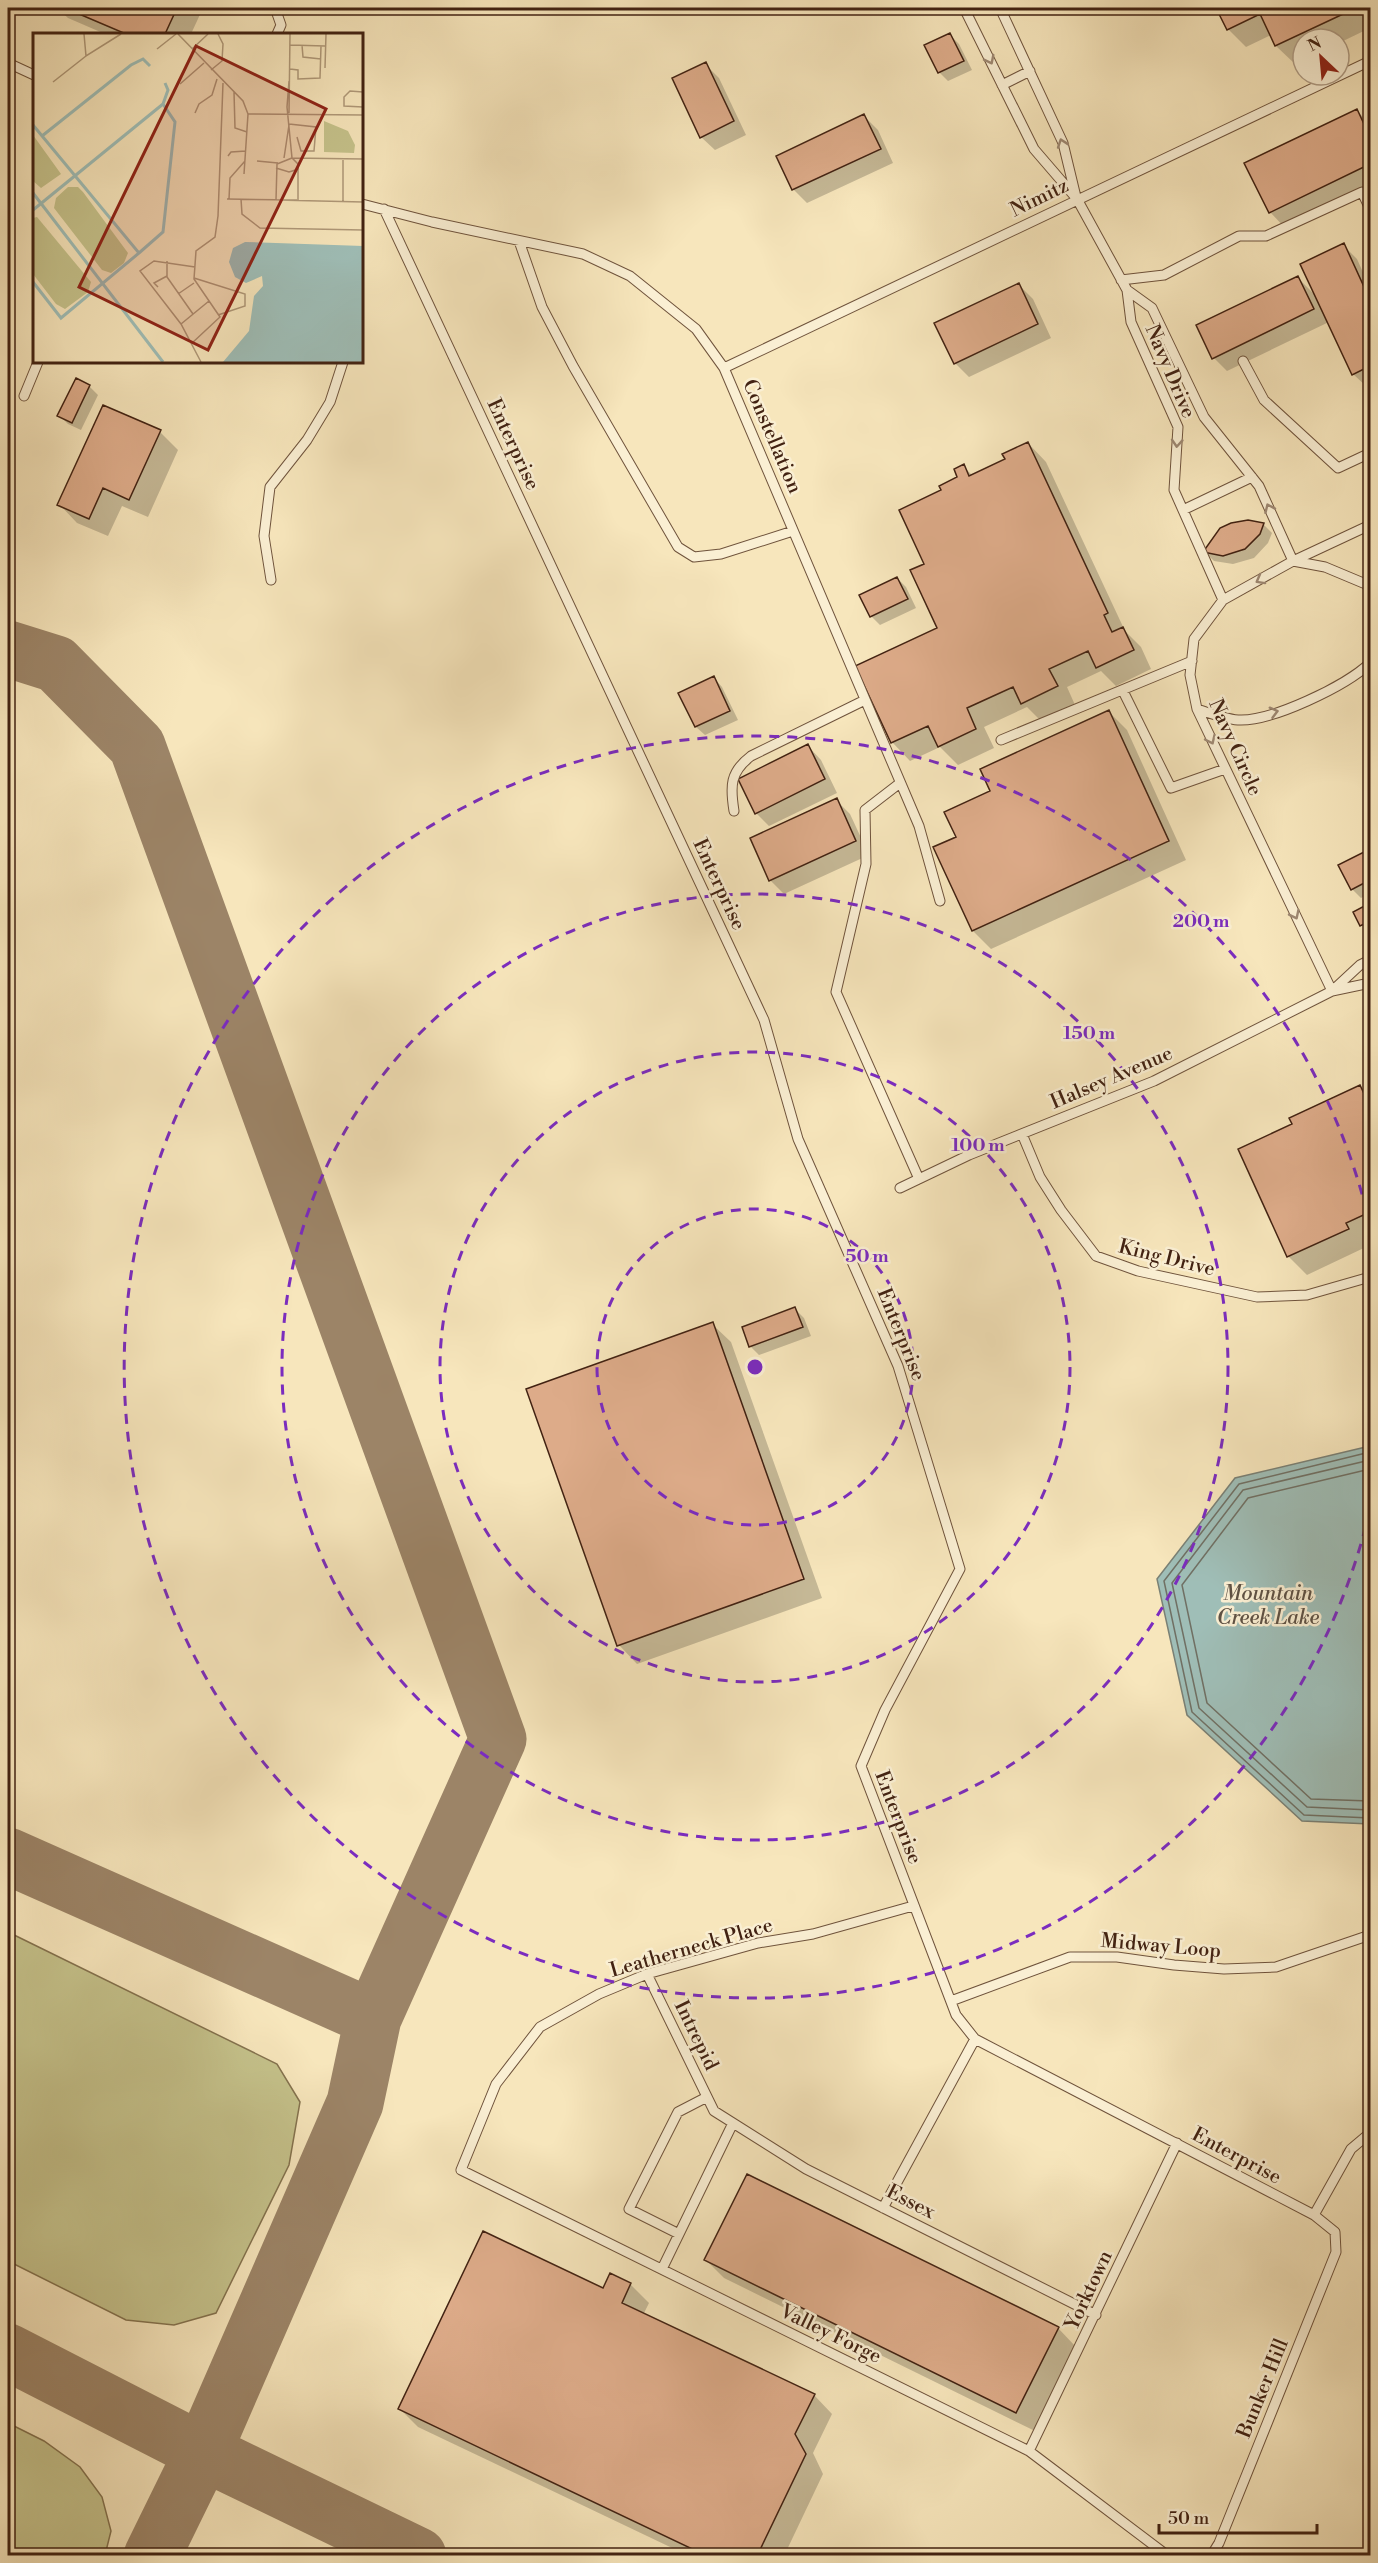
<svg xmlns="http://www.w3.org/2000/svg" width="1378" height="2563" font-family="'Libre Bodoni',serif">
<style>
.green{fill:#c5c28b;stroke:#84724e;stroke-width:1.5}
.water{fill:#9fbeb7;stroke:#7a8075;stroke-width:1.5}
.shadow{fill:#0003}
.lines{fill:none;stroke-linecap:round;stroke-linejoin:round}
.shore{stroke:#707064;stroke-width:1.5}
.taxiway{stroke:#9c8467;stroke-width:57}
.building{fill:#ddab89;stroke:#422212;stroke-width:1.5}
.service-casing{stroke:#6f533c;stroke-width:11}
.service{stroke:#faefd3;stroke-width:9}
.oneway{stroke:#9e8872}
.ring{fill:none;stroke:#7b2cbf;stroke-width:3;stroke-dasharray:10 8}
.labels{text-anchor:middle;stroke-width:5;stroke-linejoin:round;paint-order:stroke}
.street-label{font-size:20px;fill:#422212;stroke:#faefd3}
.water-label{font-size:21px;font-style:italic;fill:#5e5144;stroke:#faefd3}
.inset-river{fill:none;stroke:#9fbeb7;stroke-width:3}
.inset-road{fill:none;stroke:#af9878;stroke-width:1.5}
.view{fill:#8f2418;fill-opacity:0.15;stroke:#8f2418;stroke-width:3}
.inset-edge{fill:none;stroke:#422212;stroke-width:3}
.centre{fill:#7b2cbf;stroke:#faefd3;stroke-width:3}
.ring-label{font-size:18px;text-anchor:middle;font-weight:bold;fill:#7b2cbf;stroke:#faefd3;stroke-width:5;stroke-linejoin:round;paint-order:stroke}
</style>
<rect width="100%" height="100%" fill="#f7e6bc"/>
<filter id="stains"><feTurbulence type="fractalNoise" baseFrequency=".00333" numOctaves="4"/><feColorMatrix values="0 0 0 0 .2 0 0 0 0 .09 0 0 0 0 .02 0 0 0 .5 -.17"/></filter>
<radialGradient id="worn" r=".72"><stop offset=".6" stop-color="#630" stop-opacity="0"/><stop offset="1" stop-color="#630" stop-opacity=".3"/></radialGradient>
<path class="green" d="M8,1932L277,2064L300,2102L289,2165L216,2313L174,2325L126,2320L8,2261Z
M8,2423L44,2441L80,2467L102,2497L111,2531L105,2555H8Z"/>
<path class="water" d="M1370,1446V1824L1302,1821L1187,1715L1157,1579L1235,1478Z"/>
<path class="shadow" d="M57,8H203L191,34H105L68,18Z
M1218,8H1370V28L1339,43V39H1303V60L1295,64L1276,46L1271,35L1246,47L1228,29Z
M950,35L959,44L972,70L948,81L939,72Z
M705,64L719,78L746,135L715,150L701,137Z
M1356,110L1370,124V191L1288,231L1270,212Z
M864,116L878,130L893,163L807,203L794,190L778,157Z
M1343,245L1357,259L1370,288V386L1367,387L1353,374L1329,322L1227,371L1214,358L1298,278L1316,296Z
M1019,285L1033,299L1051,338L969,377L955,363Z
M89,386L98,395L81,430L68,424L59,415Z
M160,432L178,450L148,517L122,506L108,536L77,523L59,504Z
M1028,443L1046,462L1125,631L1141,647L1151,669L1116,686L1101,671L1067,687L1075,705L1041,721L1027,707L984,727L994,748L958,765L940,747L910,761L892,742L939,628L926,564L943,491L959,478L963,466L973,476L1007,460Z
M1248,522L1264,525L1272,533L1268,543L1254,558L1233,564L1214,561L1205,552L1221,529Z
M897,578L906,587L916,608L880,625L871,616Z
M714,678L722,687L738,720L705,735L696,727L680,694Z
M1109,712L1127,730L1186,860L991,949L973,931L958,838L992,792Z
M808,746L821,760L837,793L769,826L756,813Z
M836,800L850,814L869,855L784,894L770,880Z
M1370,851V893L1361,898L1352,889L1340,865Z
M1370,905V934L1362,925L1355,912Z
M1360,1087L1370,1098V1239L1364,1242L1366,1247L1307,1275L1288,1256L1294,1125Z
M795,1309L804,1318L811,1336L759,1355L750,1346Z
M712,1324L731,1342L822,1598L637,1664L619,1645Z
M706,2260L1058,2328L1076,2347L1035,2431L724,2278Z
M611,2275L630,2284L649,2303L643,2315L814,2395L832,2414L813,2453L823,2474L784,2556H689L418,2427L400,2409L604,2290Z"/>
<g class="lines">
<path class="shore" d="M1370,1452L1239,1484L1164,1581L1192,1712L1304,1815L1370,1818
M1370,1460L1243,1490L1172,1583L1199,1708L1307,1807L1370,1810
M1370,1469L1248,1498L1182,1585L1207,1703L1311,1799L1370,1801"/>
<path class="taxiway" d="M8,649L56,664L137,746L498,1739L373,2018
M8,1856L373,2018L355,2103L203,2452L152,2556
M8,2352L203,2452L418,2556"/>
</g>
<path class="building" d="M65,8H177L165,34H126Z
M1216,8H1356L1275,46L1260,14L1227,30Z
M950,33L964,61L938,73L924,45Z
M706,62L734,121L700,138L672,78Z
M1357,109L1370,137V164L1269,213L1244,163Z
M864,114L881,149L792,190L776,156Z
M1344,243L1370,300V366L1352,375L1300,264Z
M1298,276L1314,309L1212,359L1196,325Z
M1019,283L1038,324L954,364L934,323Z
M76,378L90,385L72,423L57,416Z
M103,405L161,430L129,500L103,488L89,519L57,505Z
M1028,442L1108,613L1104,615L1112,632L1123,627L1134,650L1096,668L1088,651L1049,669L1058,686L1021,704L1013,687L967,708L976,729L938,747L928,726L891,743L855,666L937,628L910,570L924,564L899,510L941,490L939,486L957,477L954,469L964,464L969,476L1005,459L1002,454Z
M1248,520L1264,523L1260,534L1245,549L1223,556L1203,552L1220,528L1231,523Z
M897,577L908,599L870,617L859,595Z
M714,676L730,711L695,727L678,693Z
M1109,710L1169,841L972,931L933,847L956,837L944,812L990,791L980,769Z
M808,744L825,779L755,814L738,779Z
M837,798L856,841L769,881L750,838Z
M1370,849V880L1351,890L1338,865Z
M1370,903V921L1360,926L1353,912Z
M1360,1085L1366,1098L1370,1096V1212L1346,1223L1349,1229L1287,1257L1238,1149L1292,1124L1289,1118Z
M795,1307L803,1327L749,1347L742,1327Z
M713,1322L804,1579L617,1646L526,1389Z
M747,2174L1059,2327L1016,2413L704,2260Z
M483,2231L603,2288L610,2273L631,2283L622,2303L815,2394L795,2434L806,2454L757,2556H707L398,2409Z"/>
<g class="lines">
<g class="service-casing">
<path id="service" d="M275,8L281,25L277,34
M964,8L1034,149L1077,199L1127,290L1131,322L1178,427L1174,490L1223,600
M1000,8L1063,143L1076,197
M8,63L34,75
M1002,85L1030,71
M362,204L432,222L583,254L630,276L696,329L724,368L919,826L940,901
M384,209L764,1020L798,1139L898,1366L960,1569L885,1710L861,1766L956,2015L975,2039L1314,2215L1335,2232L1336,2252L1219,2543L1211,2556
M519,241L542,307L573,366L678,547L694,557L721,554L793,531
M1121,280L1164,275L1239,236H1266L1362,192L1370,209
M1127,290L1152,308L1204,417L1259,486L1293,561L1370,525
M1243,361L1264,400L1338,468L1370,453
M724,368L1370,61
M24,396L38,362
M1183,510L1252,477
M271,580L264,536L270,487L307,440L330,402L343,362
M1123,691L1171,788L1225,769
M1197,709C1209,713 1225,719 1238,720C1271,722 1346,686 1370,663
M1001,740L1192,661
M900,783L865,810L866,864L836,992L919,1179
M734,811C730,786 730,772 751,756L865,700
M1332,991L1197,709L1190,675L1194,639L1223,600L1293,561L1325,567L1368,585L1370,589
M1332,991L1370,983
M1022,1134L1040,1177L1061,1210L1096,1256L1138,1271L1257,1297L1307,1295L1370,1277
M900,1188L969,1155L1154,1081L1332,991L1360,965L1370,960
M913,1906L813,1934L758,1943L647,1974L599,1994L540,2027L496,2084L461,2170L1029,2451L1168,2556
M647,1974L714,2111L806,2169L1096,2315
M951,2001L1070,1957H1117L1174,1965L1224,1969L1276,1967L1370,1935
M883,2208L975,2039
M1314,2215L1351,2149L1370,2133
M679,2234L629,2209L678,2112L707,2097
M662,2269L733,2123
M1029,2451L1177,2143"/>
</g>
<use href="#service" class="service"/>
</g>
<defs><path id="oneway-chevron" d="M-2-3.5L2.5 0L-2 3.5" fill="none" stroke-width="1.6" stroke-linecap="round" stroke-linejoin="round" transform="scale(1.5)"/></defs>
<g class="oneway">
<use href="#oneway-chevron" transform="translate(990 60) rotate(63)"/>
<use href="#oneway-chevron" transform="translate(1062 143) rotate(-109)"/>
<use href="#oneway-chevron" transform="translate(1177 443) rotate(94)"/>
<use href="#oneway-chevron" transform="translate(1269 508) rotate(-114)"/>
<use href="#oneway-chevron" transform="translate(1260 580) rotate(151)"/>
<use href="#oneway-chevron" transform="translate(1274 712) rotate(-15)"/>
<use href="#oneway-chevron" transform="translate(1211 740) rotate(65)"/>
<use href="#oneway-chevron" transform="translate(1295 915) rotate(64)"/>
</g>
<g class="ring">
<circle cx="755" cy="1367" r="158"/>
<circle cx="755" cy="1367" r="315"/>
<circle cx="755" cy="1367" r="473"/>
<path d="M1370 1509A631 631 0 1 1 1370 1225"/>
</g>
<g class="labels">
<g class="street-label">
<text transform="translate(1039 197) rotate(-26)" y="7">Nimitz</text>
<text transform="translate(1171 371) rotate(67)" y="7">Navy Drive</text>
<text transform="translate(773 436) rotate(67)" y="7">Constellation</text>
<text transform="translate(514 444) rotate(65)" y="7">Enterprise</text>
<text transform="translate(1236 747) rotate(66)" y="7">Navy Circle</text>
<text transform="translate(720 884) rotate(65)" y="7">Enterprise</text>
<text transform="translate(1111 1077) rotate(-23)" y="7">Halsey Avenue</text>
<text transform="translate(1167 1257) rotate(14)" y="7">King Drive</text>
<text transform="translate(902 1334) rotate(68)" y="7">Enterprise</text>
<text transform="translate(899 1817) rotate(69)" y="7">Enterprise</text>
<text transform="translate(1161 1945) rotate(5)" y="7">Midway Loop</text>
<text transform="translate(691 1947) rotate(-16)" y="7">Leatherneck Place</text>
<text transform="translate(697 2035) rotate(64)" y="7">Intrepid</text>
<text transform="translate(1237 2155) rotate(28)" y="7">Enterprise</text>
<text transform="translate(911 2201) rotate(27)" y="7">Essex</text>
<text transform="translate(1088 2290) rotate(-65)" y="7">Yorktown</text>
<text transform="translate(831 2333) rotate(26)" y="7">Valley Forge</text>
<text transform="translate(1262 2388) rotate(-68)" y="7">Bunker Hill</text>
</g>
<g class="water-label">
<text x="1268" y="1600">Mountain<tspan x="1268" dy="24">Creek Lake</tspan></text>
</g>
</g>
<g transform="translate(33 33)">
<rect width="330" height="330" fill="#f7e6bc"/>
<path d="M291,88L315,98L322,112L321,120L291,119ZM0,102L28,141L8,155L0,148ZM35,154H45L50,159L95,220L91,230L78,240L69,237L21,175L23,165ZM4,184L58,249L55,259L32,276L23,271L0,241V185Z" fill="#c5c28b"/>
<path d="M212,209L330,213V329H190L216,298L221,263L230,253L229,243L213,250L202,244L196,229L200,215Z" fill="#9fbeb7"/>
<path class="inset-river" d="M0,92L106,220L28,285L0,249M9,103L98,32L110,26L117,33M0,160L130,329M0,177L130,71L135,57L132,50M106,220L130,199L142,89L130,71"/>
<path class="inset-road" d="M51,1L53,23L88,1M145,1L210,68L215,81L211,141M257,12L292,13M269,12L270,24L288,26M124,16L143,1M159,16L175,1M292,35L293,1M257,36L265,37V46L287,45L288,13M178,37L189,28L190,11L185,1M256,48L254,74L259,125L330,126M20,49L53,23M147,51L171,30M201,59L202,95L214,99M330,59L317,58L311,64V73L330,74M162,80L166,71L179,62L184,46M256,80L257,1M215,81L330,82M256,91L283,94L281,118H268L264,104M195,123L198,119L213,118M251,125L256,92M224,128L245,130M243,135L256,139L266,136M194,166L264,167M196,166L197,145L212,128M208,166L209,181L227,195L330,197M243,167L244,131L259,125L265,131V168M243,167L330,169M310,169V127M134,228V244L160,281M162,234L121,228L107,238L148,291L168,329M161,245L212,261V273L185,282M125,254L121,250L134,243M145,261L161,250M148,291L176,268M158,311L187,284L161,246L163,218L182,204L185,183L190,50"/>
<path class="view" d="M163,13L293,76L175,317L46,254Z"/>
<rect width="330" height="330" class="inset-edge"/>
</g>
<circle cx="755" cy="1367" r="9" class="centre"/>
<g class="ring-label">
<text x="1201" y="927">200 m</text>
<text x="1089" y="1039">150 m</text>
<text x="978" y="1151">100 m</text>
<text x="867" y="1262">50 m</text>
</g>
<rect width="1378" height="2563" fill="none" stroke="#f7e6bc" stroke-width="30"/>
<rect x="9" y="9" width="1360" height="2545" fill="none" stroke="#422212" stroke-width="3"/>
<rect x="15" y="15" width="1348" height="2533" fill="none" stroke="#422212" stroke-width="1.5"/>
<g transform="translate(1321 57) rotate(334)"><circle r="28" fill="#faefd3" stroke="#b09d86" stroke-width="1.5"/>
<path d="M0-4.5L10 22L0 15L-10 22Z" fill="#8f2418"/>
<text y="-9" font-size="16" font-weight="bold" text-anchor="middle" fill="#422212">N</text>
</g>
<path d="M1159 2524v9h158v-9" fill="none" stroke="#422212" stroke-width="3"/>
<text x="1168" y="2524" font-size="18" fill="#422212" stroke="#faefd3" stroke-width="4.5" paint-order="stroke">50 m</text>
<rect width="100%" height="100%" filter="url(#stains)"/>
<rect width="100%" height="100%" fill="url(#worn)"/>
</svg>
